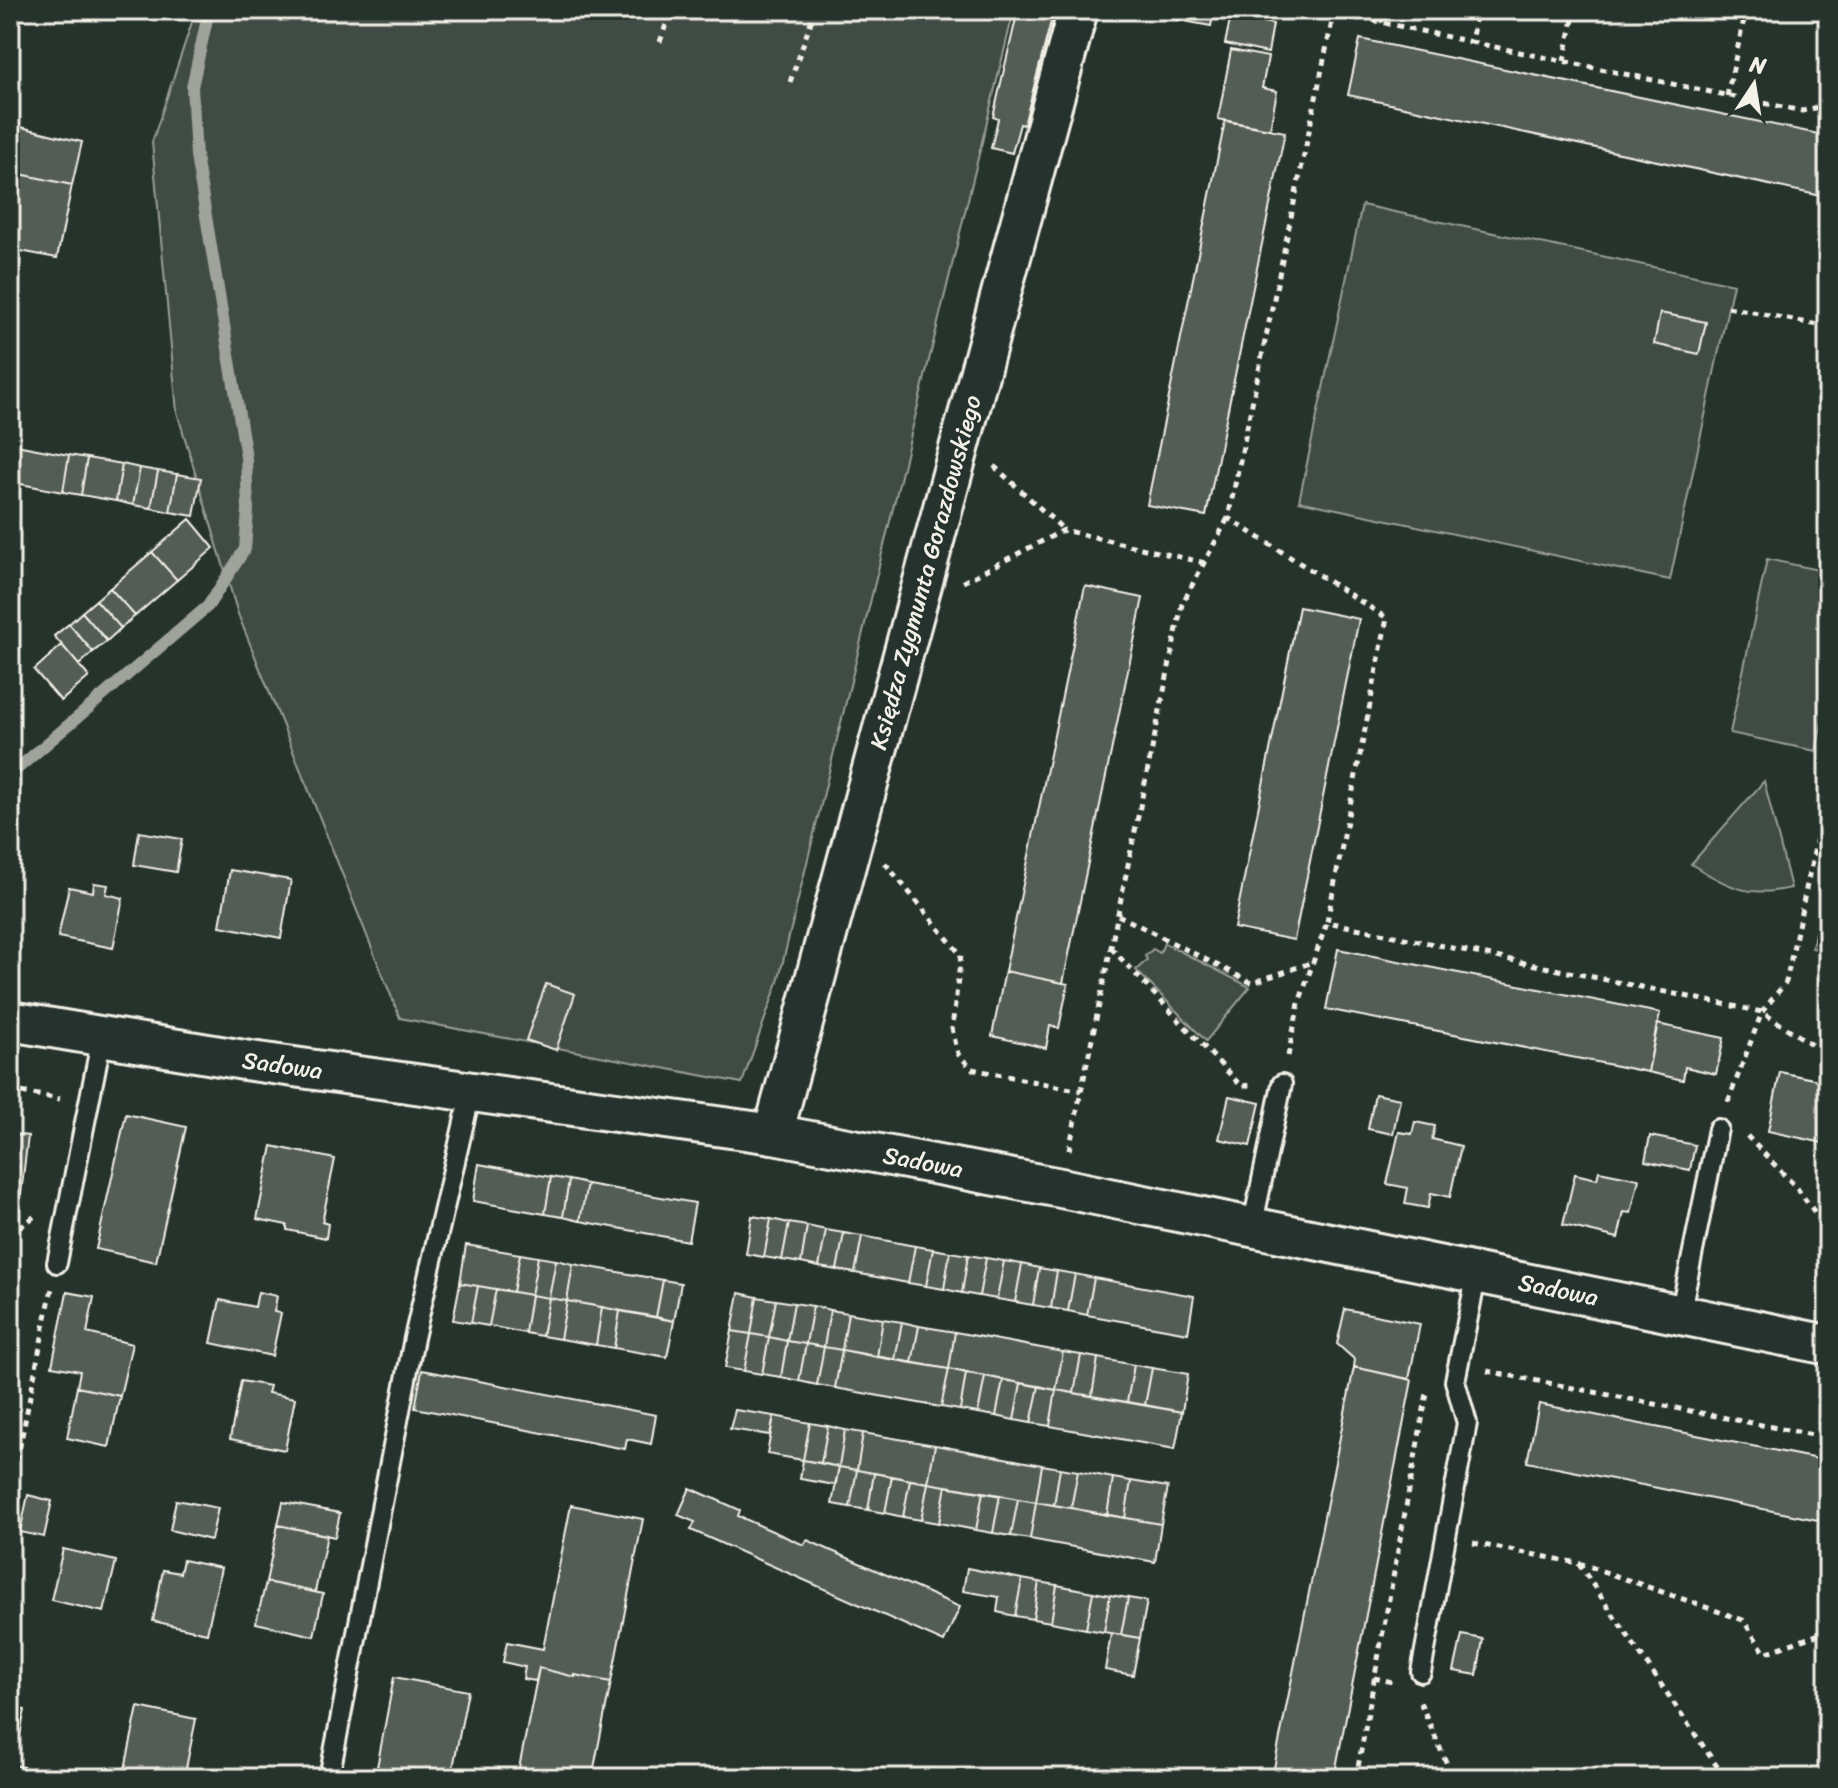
<svg xmlns="http://www.w3.org/2000/svg" width="1838" height="1788" font-family="Sriracha,sans-serif">
<style>
.green{fill:#414b45;stroke:#9a9e96;stroke-width:2}
.lines{fill:none;stroke-linecap:round;stroke-linejoin:round}
.stream{stroke:#9fa39b;stroke-width:12}
.building{fill:#525c55;stroke:#f4f1e8;stroke-width:2}
.lane-casing{stroke:#f4f1e8;stroke-width:24}
.street-casing{stroke:#f4f1e8;stroke-width:44}
.path{stroke:#f4f1e8;stroke-width:5;stroke-dasharray:6 6;stroke-linecap:butt}
.lane{stroke:#26332d;stroke-width:18}
.street{stroke:#26332d;stroke-width:38}
.labels{text-anchor:middle;stroke-width:6;stroke-linejoin:round;paint-order:stroke}
.street-label{font-size:24px;fill:#f4f1e8;stroke:#26332d}
</style>
<rect width="100%" height="100%" fill="#26332d"/>
<filter id="ink" filterUnits="userSpaceOnUse"><feTurbulence type="fractalNoise" baseFrequency=".0125" numOctaves="2"/><feDisplacementMap in="SourceGraphic" scale="16" xChannelSelector="R" yChannelSelector="G"/><feConvolveMatrix kernelMatrix="1 2 1 2 8 2 1 2 1" color-interpolation-filters="sRGB"/></filter>
<g filter="url(#ink)">
<path class="green" d="M196,10H1014L778,982L742,1083L400,1018L238,614L177,412L152,142Z
M1362,205L1733,284L1670,580L1299,501Z
M1767,559L1828,572V693L1816,751L1730,733Z
M1764,781L1791,888C1749,898 1727,887 1691,864Z
M1828,867V951L1812,948Z
M1164,943L1250,987L1206,1041L1136,970L1147,960L1145,956L1153,949L1160,953Z"/>
<g class="lines">
<path class="stream" d="M10,775L208,606L245,549L248,510L246,457L196,156L192,87L209,10"/>
</g>
<path class="building" d="M1018,10H1054L1024,125L1020,124L1012,153L991,148L998,119L993,117Z
M1170,10H1214L1211,26L1168,18Z
M1231,15L1273,24L1268,53L1225,44Z
M1360,39L1828,136L1826,197L1348,95Z
M1231,50L1268,57L1262,88L1277,91L1270,129L1218,119Z
M1225,121L1285,132L1206,516L1147,505Z
M21,127L82,142L72,185L11,172Z
M11,172L72,185L57,258L10,249Z
M1660,313L1706,322L1699,354L1654,344Z
M10,444L16,445L10,480Z
M16,445L69,455L63,492L10,482Z
M69,455L87,458L81,495L63,492Z
M87,458L122,464L116,501L81,495Z
M122,464L140,468L133,505L116,501Z
M140,468L158,471L151,508L133,505Z
M158,471L177,474L170,512L151,508Z
M177,474L201,478L194,516L170,512Z
M190,519L214,548L177,580L152,552Z
M152,552L177,580L135,616L110,588Z
M1085,586L1143,598L1063,983L1005,971Z
M110,588L135,616L121,628L96,600Z
M96,600L121,628L107,641L82,612Z
M1299,607L1359,619L1294,940L1234,928Z
M82,612L107,641L93,652L69,624Z
M69,624L93,652L79,665L54,636Z
M62,645L89,677L61,701L34,670Z
M139,832L182,839L176,872L134,865Z
M230,870L291,880L281,938L220,926Z
M94,883L108,885L106,894L123,898L113,948L58,937L69,887L93,892Z
M1338,949L1660,1013L1648,1072L1326,1009Z
M1005,971L1068,984L1059,1028L1050,1026L1046,1048L992,1036Z
M546,984L575,994L556,1050L526,1040Z
M1657,1024L1724,1038L1716,1074L1685,1067L1683,1080L1648,1072Z
M1780,1072L1828,1082V1144L1768,1131Z
M1375,1094L1400,1099L1393,1134L1368,1129Z
M1229,1096L1260,1103L1250,1146L1219,1139Z
M126,1114L186,1127L156,1262L96,1249Z
M1415,1122L1435,1126L1432,1139L1461,1146L1450,1197L1431,1193L1428,1208L1405,1204L1408,1188L1387,1184L1399,1132L1412,1134Z
M10,1134L28,1136L21,1194L10,1193Z
M1650,1136L1695,1145L1690,1170L1645,1161Z
M272,1146L335,1159L322,1222L328,1224L326,1238L287,1230V1225L257,1219Z
M479,1164L551,1177L545,1214L473,1201Z
M1599,1171L1639,1179L1631,1213L1624,1212L1618,1238L1563,1225L1575,1174L1597,1179Z
M551,1177L569,1180L563,1217L545,1214Z
M569,1180L587,1184L580,1221L563,1217Z
M587,1184L695,1203L688,1241L580,1221Z
M752,1216L771,1219L764,1257L746,1254Z
M771,1219L789,1223L782,1260L764,1257Z
M789,1223L807,1226L801,1263L782,1260Z
M807,1226L826,1230L819,1267L801,1263Z
M826,1230L844,1233L837,1270L819,1267Z
M844,1233L862,1236L855,1273L837,1270Z
M862,1236L915,1246L908,1283L855,1273Z
M466,1245L520,1254L513,1292L460,1283Z
M915,1246L933,1249L926,1286L908,1283Z
M933,1249L950,1252L944,1289L926,1286Z
M950,1252L968,1255L962,1293L944,1289Z
M520,1254L538,1257L531,1295L513,1292Z
M968,1255L986,1258L979,1296L962,1293Z
M538,1257L556,1260L549,1298L531,1295Z
M986,1258L1004,1261L997,1299L979,1296Z
M556,1260L573,1264L567,1301L549,1298Z
M1004,1261L1022,1264L1015,1302L997,1299Z
M573,1264L663,1280L656,1317L567,1301Z
M1022,1264L1039,1268L1033,1305L1015,1302Z
M1039,1268L1057,1271L1051,1308L1033,1305Z
M1057,1271L1075,1274L1068,1311L1051,1308Z
M1075,1274L1094,1278L1087,1315L1068,1311Z
M1094,1278L1194,1296L1188,1333L1087,1315Z
M663,1280L681,1283L674,1321L656,1317Z
M460,1283L478,1286L471,1323L453,1320Z
M478,1286L496,1289L489,1326L471,1323Z
M496,1289L531,1295L525,1333L489,1326Z
M67,1292L94,1297L87,1333L132,1344L120,1396L77,1387L80,1371L52,1366Z
M258,1292L277,1296L274,1312L281,1313L272,1356L211,1343L220,1300L255,1307Z
M739,1293L757,1297L751,1334L732,1331Z
M531,1295L549,1298L542,1336L525,1333Z
M757,1297L776,1300L769,1337L751,1334Z
M549,1298L567,1301L560,1339L542,1336Z
M776,1300L794,1303L787,1341L769,1337Z
M567,1301L602,1307L596,1345L560,1339Z
M794,1303L813,1306L806,1344L787,1341Z
M813,1306L830,1310L824,1347L806,1344Z
M602,1307L620,1311L614,1348L596,1345Z
M1345,1309L1420,1324L1409,1379L1354,1367L1355,1360L1337,1344Z
M830,1310L848,1313L842,1350L824,1347Z
M620,1311L674,1321L667,1357L614,1348Z
M848,1313L883,1319L877,1357L842,1350Z
M883,1319L902,1322L895,1360L877,1357Z
M902,1322L919,1326L912,1363L895,1360Z
M919,1326L955,1332L949,1369L912,1363Z
M732,1331L751,1334L744,1371L725,1368Z
M955,1332L1063,1352L1056,1390L949,1369Z
M751,1334L769,1337L762,1374L744,1371Z
M769,1337L787,1341L781,1377L762,1374Z
M787,1341L806,1344L799,1381L781,1377Z
M806,1344L824,1347L817,1385L799,1381Z
M824,1347L842,1350L835,1388L817,1385Z
M842,1350L949,1369L941,1407L835,1388Z
M1063,1352L1081,1355L1074,1393L1056,1390Z
M1081,1355L1098,1358L1092,1396L1074,1393Z
M1098,1358L1134,1365L1127,1402L1092,1396Z
M1134,1365L1152,1368L1145,1405L1127,1402Z
M1354,1367L1412,1380L1334,1778H1272Z
M1152,1368L1188,1374L1182,1412L1145,1405Z
M949,1369L966,1373L960,1410L941,1407Z
M422,1370L656,1415L651,1444L627,1439L625,1449L415,1408Z
M966,1373L985,1376L978,1413L960,1410Z
M985,1376L1003,1380L996,1416L978,1413Z
M1003,1380L1021,1383L1014,1420L996,1416Z
M241,1381L270,1386L268,1393L295,1398L285,1450L230,1439Z
M1021,1383L1039,1386L1031,1423L1014,1420Z
M1039,1386L1056,1390L1050,1426L1031,1423Z
M77,1387L120,1396L109,1447L67,1438Z
M1056,1390L1182,1412L1175,1449L1050,1426Z
M1539,1404L1828,1461V1522L1527,1462Z
M735,1410L774,1416L770,1435L730,1429Z
M774,1416L810,1423L803,1460L767,1454Z
M810,1423L828,1426L821,1463L803,1460Z
M828,1426L845,1430L839,1467L821,1463Z
M845,1430L863,1433L857,1470L839,1467Z
M863,1433L935,1445L928,1483L857,1470Z
M935,1445L1042,1465L1036,1502L928,1483Z
M803,1460L839,1467L835,1485L800,1479Z
M1042,1465L1060,1468L1054,1505L1036,1502Z
M839,1467L857,1470L850,1507L832,1504Z
M1060,1468L1078,1471L1071,1508L1054,1505Z
M857,1470L874,1473L868,1510L850,1507Z
M1078,1471L1113,1478L1107,1515L1071,1508Z
M874,1473L892,1476L885,1513L868,1510Z
M892,1476L910,1480L903,1517L885,1513Z
M1113,1478L1131,1481L1125,1518L1107,1515Z
M910,1480L928,1483L921,1520L903,1517Z
M1131,1481L1168,1487L1161,1524L1125,1518Z
M928,1483L946,1486L939,1523L921,1520Z
M946,1486L983,1492L976,1530L939,1523Z
M690,1488L740,1510L738,1516L804,1545L807,1540L960,1607L944,1642L691,1530L695,1522L678,1515Z
M983,1492L1000,1495L993,1533L976,1530Z
M28,1495L52,1501L44,1537L20,1532Z
M1000,1495L1018,1499L1011,1536L993,1533Z
M1018,1499L1036,1502L1030,1539L1011,1536Z
M176,1500L218,1508L211,1540L170,1530Z
M283,1502L340,1513L335,1537L278,1525Z
M1036,1502L1161,1524L1155,1562L1030,1539Z
M571,1505L643,1519L611,1682L575,1675V1677L539,1668L536,1681L523,1679L525,1667L503,1662L507,1642L543,1649Z
M278,1525L327,1535L315,1592L266,1582Z
M63,1549L116,1561L104,1612L51,1600Z
M183,1560L221,1568L207,1633L153,1621L163,1570L180,1573Z
M967,1568L1022,1579L1015,1616L997,1612L999,1597L963,1591Z
M1022,1579L1039,1582L1033,1619L1015,1616Z
M266,1582L323,1594L314,1636L256,1623Z
M1039,1582L1057,1585L1051,1622L1033,1619Z
M1057,1585L1093,1592L1086,1629L1051,1622Z
M1093,1592L1110,1595L1104,1632L1086,1629Z
M1110,1595L1128,1598L1121,1635L1104,1632Z
M1128,1598L1147,1601L1140,1638L1121,1635Z
M1111,1633L1140,1638L1133,1675L1105,1670Z
M1462,1635L1483,1639L1477,1675L1454,1671Z
M539,1668L575,1677V1675L611,1682L592,1778H517Z
M394,1677L468,1691L451,1778H375Z
M10,1707L25,1710L20,1734L10,1732Z
M138,1707L196,1719L185,1773L158,1768L156,1775L125,1769Z
M10,1764L45,1772L43,1778H10Z"/>
<g class="lines">
<g class="lane-casing">
<path id="lane" d="M1252,1228L1282,1084
M57,1263L102,1037
M1680,1315L1718,1129
M1421,1672L1467,1423L1455,1381L1477,1273
M329,1778L414,1338L471,1092"/>
</g>
<g class="street-casing">
<g id="street">
<path id="s1" d="M10,1021L244,1060L773,1134L1061,1188L1828,1345"/>
<path id="s2" d="M773,1134L1078,10"/>
</g>
</g>
<path class="path" d="M1326,10L1471,42L1477,10
M1374,10L1383,22
M1334,12L1228,518L1387,618L1327,922L1762,1012L1828,1055
M660,42L671,10
M1471,42L1802,111L1828,105
M1564,61L1575,10
M790,82L815,10
M1727,96L1746,10
M1728,307L1828,327
M994,466L1064,530
M963,582L1064,530L1205,563
M885,863L961,955L952,1028L958,1054L972,1069L1081,1091
M1118,915L1252,983L1313,962
M1111,948L1241,1086L1253,1085
M1288,1056L1299,1003L1327,922
M10,1090L60,1099
M1728,1102L1762,1012L1786,982L1828,787
M1747,1136L1796,1187L1828,1230
M1069,1150L1182,604L1228,518
M10,1235L35,1216
M1487,1371L1828,1438
M10,1495L52,1288
M1473,1543L1578,1563L1725,1778
M1579,1563L1743,1620L1765,1653L1828,1631
M1374,1678L1397,1683
M1420,1702L1453,1778
M1356,1778L1427,1393"/>
<use href="#lane" class="lane"/>
<use href="#street" class="street"/>
</g>
</g>
<g class="labels">
<g class="street-label">
<text dy="8" stroke="none"><textPath href="#s2" startOffset="582">Księdza Zygmunta Gorazdowskiego</textPath></text>
<text dy="8" stroke="none"><textPath href="#s1" startOffset="276">Sadowa</textPath></text>
<text dy="8" stroke="none"><textPath href="#s1" startOffset="924">Sadowa</textPath></text>
<text dy="8" stroke="none"><textPath href="#s1" startOffset="1572">Sadowa</textPath></text>
</g>
</g>
<rect width="1838" height="1788" fill="none" stroke="#26332d" stroke-width="40"/>
<rect x="20" y="20" width="1798" height="1748" fill="none" stroke="#f4f1e8" stroke-width="3" filter="url(#ink)"/>
<g transform="translate(1754 84) rotate(12)" stroke="#26332d" stroke-width="6" paint-order="stroke">
<path d="M0-6L14 30L0 20L-14 30Z" fill="#f4f1e8"/>
<text y="-12" font-size="22" font-weight="bold" text-anchor="middle" fill="#f4f1e8">N</text>
</g>
</svg>
